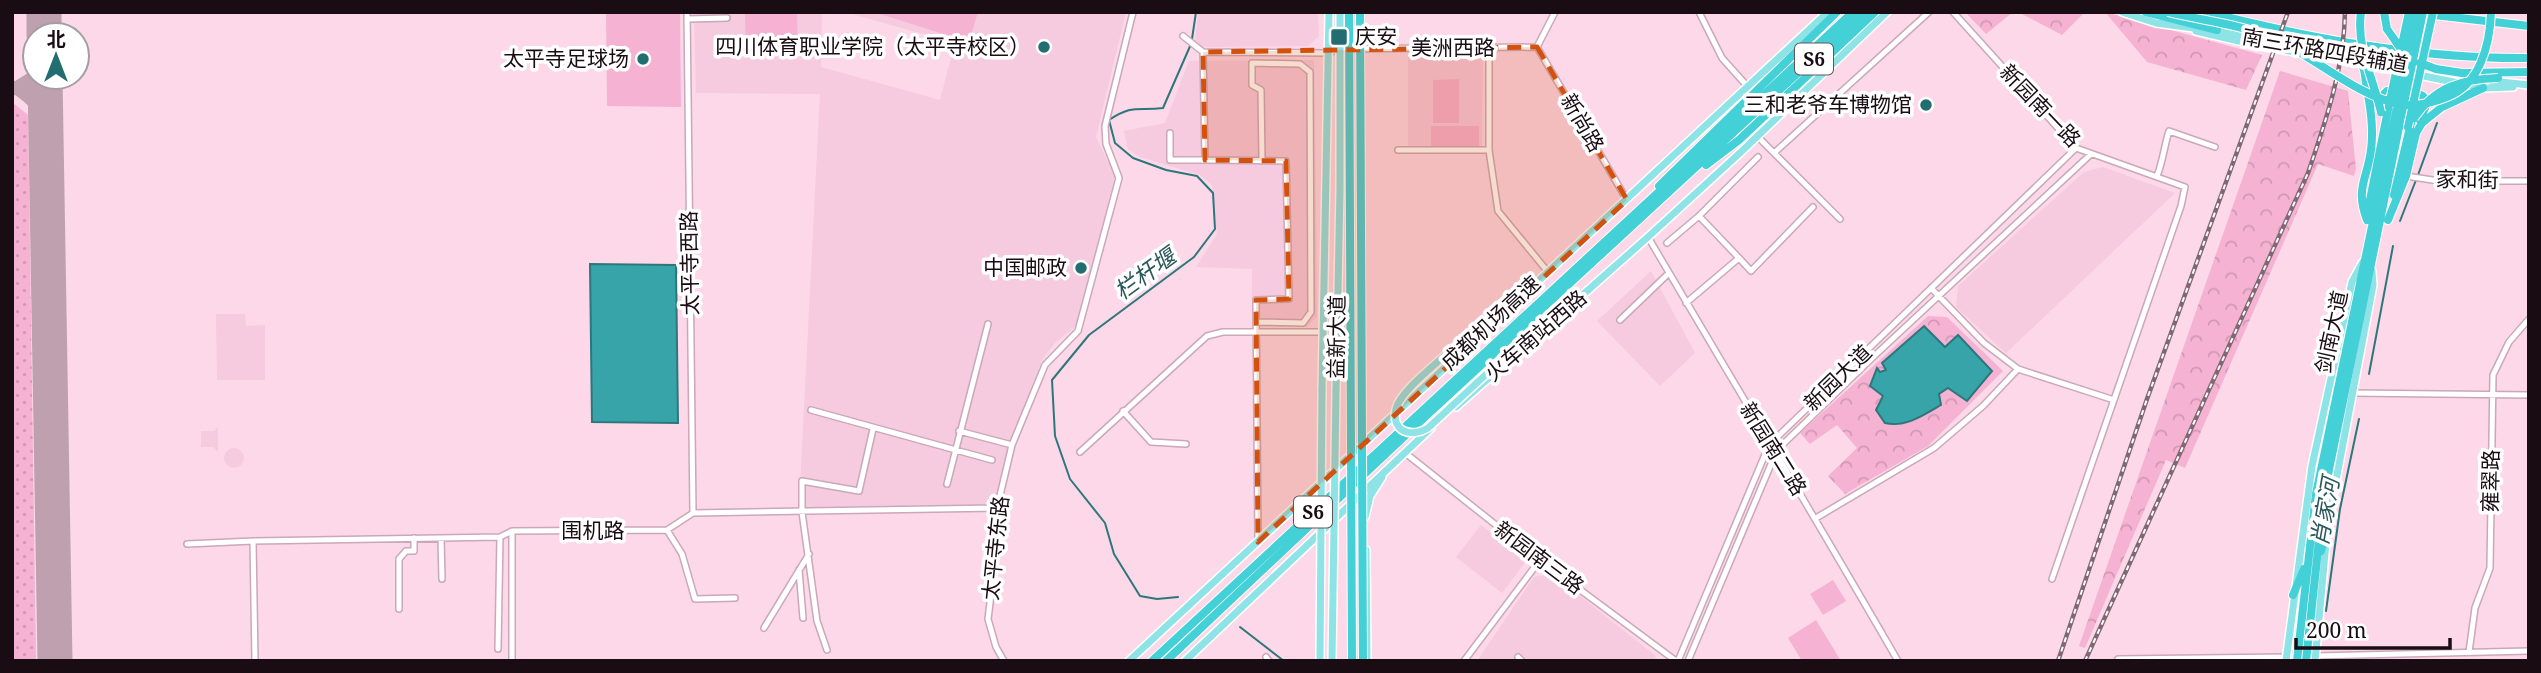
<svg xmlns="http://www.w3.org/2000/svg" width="2541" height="673" font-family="'Noto Serif','Noto Sans SC',serif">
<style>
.built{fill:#f6cadf}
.grass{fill:url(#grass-dots)}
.park{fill:url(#park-crowns)}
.garden{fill:#f5b2d3}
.water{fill:#36a4a8;stroke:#2d777b;stroke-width:2}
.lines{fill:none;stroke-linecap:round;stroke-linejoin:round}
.stream{stroke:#2d777b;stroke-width:2}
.taxiway{stroke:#bea0ae;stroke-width:14}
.runway{stroke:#bea0ae;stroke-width:35}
.minor-casing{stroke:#caa8b8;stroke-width:8}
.major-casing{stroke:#fff;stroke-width:10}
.highway-casing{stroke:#fff;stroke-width:10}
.minor{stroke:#fff;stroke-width:5}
.major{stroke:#8ee3e6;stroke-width:7}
.highway{stroke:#43d0d6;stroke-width:8}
.rail-casing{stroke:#7f6873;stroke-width:4.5}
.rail{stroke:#fff;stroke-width:2;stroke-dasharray:5;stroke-linecap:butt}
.major-bridge-casing{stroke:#fff;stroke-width:10;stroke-linecap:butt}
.highway-bridge-casing{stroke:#fff;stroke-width:10;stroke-linecap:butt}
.major-bridge{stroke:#8ee3e6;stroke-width:7}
.highway-bridge{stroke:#43d0d6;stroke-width:8}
.marked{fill:#d3510d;fill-opacity:0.2;stroke:#d3510d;stroke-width:5;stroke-dasharray:14 9;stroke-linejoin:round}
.poi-dot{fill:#226d70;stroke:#fff;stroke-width:2.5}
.labels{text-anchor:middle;stroke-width:7;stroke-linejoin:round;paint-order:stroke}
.shield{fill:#fff;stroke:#5e565a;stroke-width:2}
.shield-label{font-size:19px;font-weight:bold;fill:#190d13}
.poi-label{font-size:21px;fill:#190d13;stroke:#fff;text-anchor:end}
.street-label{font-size:21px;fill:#190d13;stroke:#fff}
.water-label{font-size:23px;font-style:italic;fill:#2a585a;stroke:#fff}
</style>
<defs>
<pattern id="grass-dots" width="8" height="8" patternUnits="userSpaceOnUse" patternTransform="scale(1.75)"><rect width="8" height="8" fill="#f5b2d3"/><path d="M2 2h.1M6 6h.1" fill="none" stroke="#d198b4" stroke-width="1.8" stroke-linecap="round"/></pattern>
<pattern id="park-crowns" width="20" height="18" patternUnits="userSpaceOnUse" patternTransform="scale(1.75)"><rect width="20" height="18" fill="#f5b2d3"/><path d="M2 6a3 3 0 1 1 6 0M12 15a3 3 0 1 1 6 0" fill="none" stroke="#d198b4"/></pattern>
</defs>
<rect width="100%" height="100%" fill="#fcd8e9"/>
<path class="built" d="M694,12H822L821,67L940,100L955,43L845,12H1126L1096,137L1115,176L1077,325L1055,343L1042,360L1012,439L992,506L799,507L820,94L696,93Z
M1198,12H1318L1319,36L1308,46L1202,47L1195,41Z
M1408,56H1483L1482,149H1408Z
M1314,60L1317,316L1307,327L1252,326V269L1196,267L1217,234L1212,185L1200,175L1140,157L1128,149L1124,131L1165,123L1189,61Z
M2103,167L2175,193L2006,353L1956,307L1958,286L2084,172Z
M1651,271L1695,353L1660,386L1597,321Z
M216,314H245L246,326L265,325V380H217Z
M218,427V452L213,447H201V431H214Z
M224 458a10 10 0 1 1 20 0a10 10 0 1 1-20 0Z
M1481,525L1527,560L1502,593L1456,557Z
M1552,574L1656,656L1654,661H1477L1534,577Z"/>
<path class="grass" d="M12,102L28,115L36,661H12Z"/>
<path class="park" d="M1965,12H2013L1986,34Z
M2018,12H2085L2062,35Z
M2105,12L2262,55L2246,90L2147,62Z
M2280,71L2348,91L2356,169L2354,176L2318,164L2185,468L2166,460L2085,648L2079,646Z
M1928,316L1947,317L2003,371L1928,446L1845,494L1828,476L1857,448L1837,425L1810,444L1800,433Z"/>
<path class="garden" d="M606,12H680L681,107L607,106Z
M745,12H797L798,55L746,56Z
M874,12H978L969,42Z
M1459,79V123H1433V80Z
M1431,126H1479V148L1431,147Z
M1833,580L1846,601L1823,615L1810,594Z
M1816,620L1841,661H1802L1788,638Z"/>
<path class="water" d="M590,264L676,265L678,423L592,422Z
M1924,326L1945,347L1958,335L1992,371L1967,401L1948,388L1939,394L1941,405C1924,415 1905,428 1885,423L1876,410L1883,396L1870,386L1877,368L1880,372L1886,370L1882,363Z"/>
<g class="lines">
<path class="stream" d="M1192,39L1196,12
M2418,175L2437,123
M2400,221L2416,180
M2369,374L2393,246
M1178,597L1157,599L1140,596L1114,554L1105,523L1070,479L1055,436L1052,380L1089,335L1194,257L1215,229L1213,193L1197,176L1166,170L1133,158L1115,143L1109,120C1133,104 1137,111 1163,108L1191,44
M2326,611L2340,509L2359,419
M1240,627L1284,661"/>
<path class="taxiway" d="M12,88H17L35,77
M17,88C32,98 39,105 46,121"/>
<path class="runway" d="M44,12V35
M45,77L55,661"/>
<g class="minor-casing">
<path id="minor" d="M687,12L693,513
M1699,12L1722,58L1748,87
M1953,12L2076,148L2185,187L2181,206L2052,579
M687,19L727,18
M1183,36L1203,52L1328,53L1340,49L1537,47
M1537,47L1627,200
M1537,47L1555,12
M1489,48V150L1498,211L1548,272
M1170,133V160H1205L1203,52
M1757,136L1840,219
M1398,150H1489
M1774,153L1929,12
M1205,160L1286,161L1289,299L1256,300L1258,541
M2157,176C2163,161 2164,147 2169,131L2215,147
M2406,176L2439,181H2529
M1648,237C1731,378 1816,519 1898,661
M1667,243L1699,216
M1739,258L1751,271L1813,207
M1931,288L1984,343L2018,369L2114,400
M1686,303L1739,258L1699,216L1758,157
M1620,320L1669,273
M1256,322L1303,323L1311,312L1310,72L1300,64L1252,63V85L1261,90L1262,161
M2352,393L2529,395
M811,410L992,460
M1123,411L1151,442L1186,444
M959,431L1012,445L997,508L995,562L988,619L996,647L1004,661
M1012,445L1045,365L1078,331L1119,178L1106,144L1105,126L1133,12
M1080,452L1207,336L1223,332H1323
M1404,452L1540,560L1676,661
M947,484L988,324
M1816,518L1934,448L1983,406L2018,369
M667,530L682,554L695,599L735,598
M441,538L442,579
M253,541L255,661
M187,544L253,541L500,537L512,531L667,530L693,513L997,508
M799,570L803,618
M399,609V559L406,551H414V538
M764,628L809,554
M498,649L500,537
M827,650L817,621L802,512V481L859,491L873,429
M2469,652L2475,608L2490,568L2493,375L2509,342L2529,319
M2316,656L2529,651
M1266,657L1269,661
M1518,657L1522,661
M512,661V531
M1464,661L1540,560
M1678,661L1769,445L2076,148
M1688,661L1777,450L1871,359L2091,154
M2117,661L2118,659L2286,657"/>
</g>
<g class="major-casing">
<path id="major" d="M2122,12L2156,23L2201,29
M2212,30L2280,44
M2196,31L2260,46L2359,63
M2291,46L2400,65
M2365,64L2399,71
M2414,74L2483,88L2513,87
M2491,81L2529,85
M1521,342L1569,303
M1453,348L1506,299L1530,284
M1322,390L1329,12
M1336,391L1340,189V12
M1456,407L1648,237L1742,151L1887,12
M1365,517L1370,496L1382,477
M2327,528L2366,322L2373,285L2372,271
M1366,550L1367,661
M1129,661L1828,12
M1185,661L1431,428
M2286,661L2312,466L2352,282L2363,262
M2315,661L2326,543"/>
</g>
<g class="highway-casing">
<path id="highway" d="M2146,12L2217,30
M2206,12C2312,39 2419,59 2529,58
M2384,12L2387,29
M2417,13L2529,26
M2374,50L2403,64
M2358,57C2364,64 2365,74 2366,83C2370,105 2374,127 2371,150C2367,180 2355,188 2367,220
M2436,69L2462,73L2529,72
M2411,91L2423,96L2427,103L2420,120
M2375,103L2387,91L2399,90
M1706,165L1739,140L1875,12
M1659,186L1837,12
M2394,195L2411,123
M2367,215L2389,105
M2388,220L2406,176L2416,133L2422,123L2442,107L2483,88
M2321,551L2328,524
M2293,595L2304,569
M1152,661L1853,12
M1166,661L1427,415L1864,12
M2297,661L2316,494L2397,107
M2306,661L2324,494L2403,108"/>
</g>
<use href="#minor" class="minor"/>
<use href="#major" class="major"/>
<use href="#highway" class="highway"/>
<g class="rail-casing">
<path id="rail" d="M2058,661L2147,399L2288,12
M2085,661L2308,173C2326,120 2344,69 2345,12"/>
</g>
<use href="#rail" class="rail"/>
<g class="major-bridge-casing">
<path id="major-bridge" d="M1453,348C1439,362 1400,391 1396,409C1391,432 1411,438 1428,428L1521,342
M1320,661L1322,390
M1332,661L1336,391"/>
</g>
<g class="highway-bridge-casing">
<path id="highway-bridge" d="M1349,12L1352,661
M1360,12L1363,661
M2168,12C2199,20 2233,23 2262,34C2308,50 2354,96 2400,104C2416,107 2432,103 2447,97C2480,85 2490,44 2491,12
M2361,12C2356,48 2373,77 2381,112
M2387,29L2403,52
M2420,63L2436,69
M2389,105L2409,12
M2397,105L2417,12
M2403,108L2423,12
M2414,118C2435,87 2462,79 2498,78
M2408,127L2433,12"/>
</g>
<use href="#major-bridge" class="major-bridge"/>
<use href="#highway-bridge" class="highway-bridge"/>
</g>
<path class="marked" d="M1537,47L1627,200L1258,542L1256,300L1289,299L1286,161L1205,160L1203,52Z"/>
<g class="poi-dot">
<rect x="1330" y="28" width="18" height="18" rx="3.5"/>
<circle cx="1044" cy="47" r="7"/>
<circle cx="643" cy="59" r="7"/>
<circle cx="1926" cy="105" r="7"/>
<circle cx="1081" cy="268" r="7"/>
</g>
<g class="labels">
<g class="shield">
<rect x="1795" y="43.5" width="38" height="31" rx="5"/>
<rect x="1294" y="496.5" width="38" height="31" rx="5"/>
</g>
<g class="shield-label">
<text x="1814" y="66">S6</text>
<text x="1313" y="519">S6</text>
</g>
<g class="poi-label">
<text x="1355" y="44" text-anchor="start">庆安</text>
<text x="1030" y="54">四川体育职业学院（太平寺校区）</text>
<text x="629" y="66">太平寺足球场</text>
<text x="1912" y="112">三和老爷车博物馆</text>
<text x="1067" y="275">中国邮政</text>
</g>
<g class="street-label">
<text x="1453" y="55">美洲西路</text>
<text transform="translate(2325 51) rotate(10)" y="7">南三环路四段辅道</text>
<text transform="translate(2040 106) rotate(46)" y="7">新园南一路</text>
<text transform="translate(1582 123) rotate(60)" y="7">新尚路</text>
<text transform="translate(2467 180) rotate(1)" y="7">家和街</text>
<text transform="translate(690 263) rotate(-91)" y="7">太平寺西路</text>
<text transform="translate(1491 323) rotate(-43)" y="7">成都机场高速</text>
<text transform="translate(2332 332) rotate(-78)" y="7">剑南大道</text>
<text transform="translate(1536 336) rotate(-41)" y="7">火车南站西路</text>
<text transform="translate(1337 337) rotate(-89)" y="7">益新大道</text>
<text transform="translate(1838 378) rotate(-44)" y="7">新园大道</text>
<text transform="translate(1773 449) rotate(58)" y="7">新园南二路</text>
<text transform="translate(2491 481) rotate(-89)" y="7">雍翠路</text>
<text x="593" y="538">围机路</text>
<text transform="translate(996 548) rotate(-84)" y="7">太平寺东路</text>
<text transform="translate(1539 558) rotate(37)" y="7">新园南三路</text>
</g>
<g class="water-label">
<text transform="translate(1145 274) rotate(-36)" y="8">栏杆堰</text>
<text transform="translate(2325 512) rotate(-80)" y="8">肖家河</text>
</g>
</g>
<rect width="2541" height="673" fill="none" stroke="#190d13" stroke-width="28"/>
<g transform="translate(56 56)"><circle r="33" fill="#ffffff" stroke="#a39ea1" stroke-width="2"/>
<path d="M0-5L12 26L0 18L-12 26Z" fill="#226d70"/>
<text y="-10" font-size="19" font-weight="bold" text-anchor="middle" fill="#190d13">北</text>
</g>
<path d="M2296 638v10h154v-10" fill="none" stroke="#190d13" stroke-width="3.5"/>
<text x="2306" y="638" font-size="21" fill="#190d13" stroke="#ffffff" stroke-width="5" paint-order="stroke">200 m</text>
</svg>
